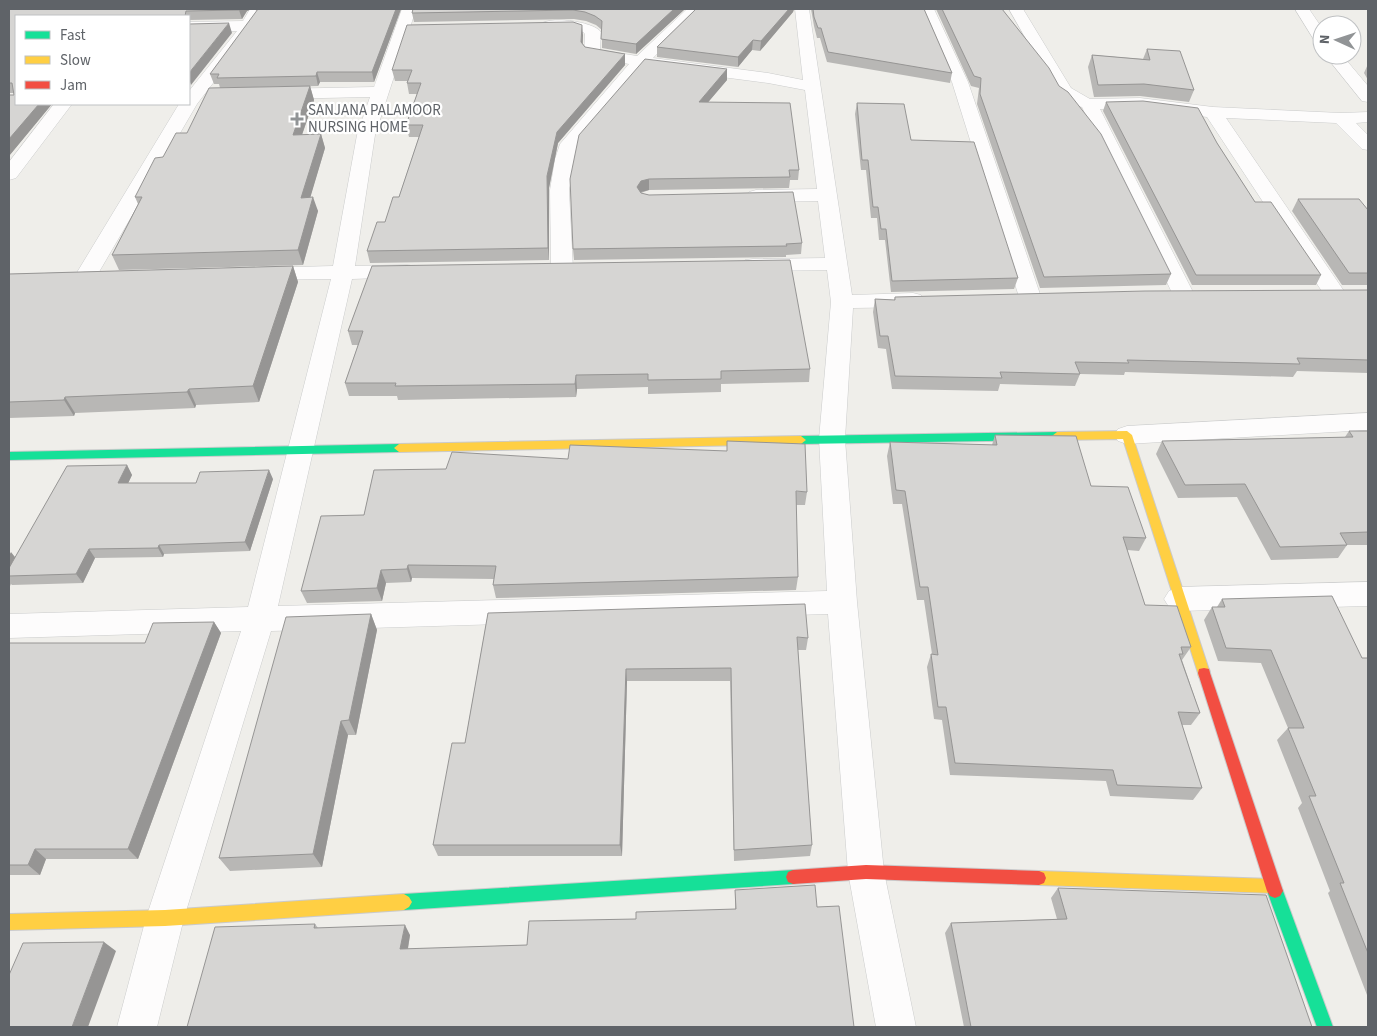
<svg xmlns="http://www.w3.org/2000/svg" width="1377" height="1036" font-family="'Source Sans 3',sans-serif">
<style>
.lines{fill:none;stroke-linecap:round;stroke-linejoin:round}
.street-casing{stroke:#cbcccc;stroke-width:1}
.fast-casing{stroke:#cacacb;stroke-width:2}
.slow-casing{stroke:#cacacb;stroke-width:2}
.jam-casing{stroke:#cacacb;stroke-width:2}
.street{fill:#fdfcfc;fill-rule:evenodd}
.fast{fill:#16e098;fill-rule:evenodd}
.slow{fill:#ffcf43;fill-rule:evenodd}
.jam{fill:#f24e42;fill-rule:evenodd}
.wall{fill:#b8b7b5}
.shaded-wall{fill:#969594}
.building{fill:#d6d5d3;stroke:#969594}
.poi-dot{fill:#919496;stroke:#fff;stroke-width:2}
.labels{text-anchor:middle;stroke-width:4.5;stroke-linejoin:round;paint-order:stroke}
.far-poi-label{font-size:15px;fill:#5f6368;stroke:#fff;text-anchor:start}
</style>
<rect width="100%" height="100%" fill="#efeeea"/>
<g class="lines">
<g class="street-casing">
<path id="street" d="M250,9H264L253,29L249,30L251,33L249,36L197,104L99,272L120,273L123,278L120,283L84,285L76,284L73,279L179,104H189V91L237,31L189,32V22L243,21Z
M402,9H416L375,135L355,266L407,265L415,266L418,271L415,276L407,277L352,279L278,606L827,591L819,439L831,302L827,270L753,271L745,270L742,265L745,260L753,259L825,258L818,201L756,202L749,200L746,196L749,192L756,190L817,189L805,90L768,83L645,67L578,145L569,190L573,269L570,274L562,275L554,274L551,269L550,190L555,159L560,144L629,64L586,56L584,53L585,34L583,32L546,31L538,26C546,15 593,21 601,32L600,50L637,56L687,9H702L653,58L768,73L803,80L795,9H809L852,295L913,293L921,295L924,300L921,305L913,307L853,308L845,439L857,602L884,872L916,1027H876L848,872L828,614L271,631L184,918L157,1027H117L146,918L241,631L9,638V614L248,607L331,279L258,280L250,279L247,274L250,269L258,268L333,266L357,135L370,97L275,99L269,98L266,94L269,90L275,89L374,87Z
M920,9H934L968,82L1041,297L1038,302L1030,304L1022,302L1019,297L952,82Z
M1009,9H1023L1071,88L1090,99L1140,98L1213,107L1341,113L1368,112V122L1356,123L1368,135V150L1362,149L1336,123L1226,118L1346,294L1343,299L1335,301L1327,299L1207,117L1140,108L1100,109L1194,294L1191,299L1183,301L1175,299L1082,107L1071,104L1058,95Z
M1295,9H1309L1322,28V45L1316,43Z
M1325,55H1342L1368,86V102L1362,101Z
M54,104H72L16,178L9,180V162Z
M1368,413V430L1127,444L1118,441L1114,435L1118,429L1127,426Z
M1368,582V606L1179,611L1169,607L1164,599L1169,591L1179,587Z"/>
</g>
<g class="fast-casing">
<path id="fast" d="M1057,432L1062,436L1057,440L801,444L796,440L801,436Z
M399,444L404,448L399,452L9,460V452Z
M793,870L798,872L800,877L798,882L793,884L404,910L399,907L396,902L399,897L404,894Z
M1275,884L1280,886L1283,891L1333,1027H1317L1267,891L1270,886Z"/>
</g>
<g class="slow-casing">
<path id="slow" d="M1127,431L1132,435L1210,673L1209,677L1204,678L1199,677L1198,673L1123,439L1057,440L1052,436L1057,432Z
M801,436L806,440L801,444L399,452L394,448L399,444Z
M1039,871L1273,879L1278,881L1280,886L1278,891L1273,893L1039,885L1034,883L1032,878L1034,873Z
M404,894L409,897L412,902L409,907L404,910L165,926L9,930V914L165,910Z"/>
</g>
<g class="jam-casing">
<path id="jam" d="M1204,668L1209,669L1210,673L1283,891L1280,896L1275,898L1270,896L1267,891L1198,673L1199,669Z
M866,865L1039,871L1044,873L1046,878L1044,883L1039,885L866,879L793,884L788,882L786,877L788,872L793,870Z"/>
</g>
<use href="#street" class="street"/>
<use href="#fast" class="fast"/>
<use href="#slow" class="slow"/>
<use href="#jam" class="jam"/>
</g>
<path class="wall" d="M9,9H252L247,11L242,19L189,20V22V16H16V104H52L9,156V95H14V93H9Z
M254,9H401L374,82H320L318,86L220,88L219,84H214L210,74L257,11Z
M413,9H685L636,54L602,48V30L596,25L586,21L574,19L414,22L412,13Z
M696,9H794L793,12L760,51L752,50L738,67L657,57V47Z
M811,9H924L952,73L950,83L827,62L820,38H817L814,26Z
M936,9H1002L1171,274L1166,285L1040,288L977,104L979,88L971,86Z
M583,35V44L585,47L625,65L558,143L549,188V260L370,263L367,251L385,222L399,197L419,137H409L406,125L417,94H409L407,83L408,81H395L392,70Z
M1147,49L1194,90L1189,102L1140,96L1094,97L1088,67L1092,55L1143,59Z
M1368,64V80L1364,73Z
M727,69V80L708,102L799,170L798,180H790L789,188L649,190L641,193L802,243L801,254L786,255V257L574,260L573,249Z
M310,86L314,100L302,135L321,134L325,148L310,197L318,211L303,265L119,270L112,255L138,204L135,197L163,157L187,133Z
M1106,102L1217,143L1255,202L1321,275L1316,285H1192L1103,111Z
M857,103L911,140L1018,278L1014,289L891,292L885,240H879L877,218H871L866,170H861L855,114Z
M1298,199L1368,210V285H1342L1292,211Z
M293,266L298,282L259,402L196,405L195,408L75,413L74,416L9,418V274Z
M372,266L810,369L809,382L721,384V392L648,394V387L577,389L576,397L398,400L397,396H349L345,383L358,345H352L348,331Z
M1368,290V373L1297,371L1293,377L1125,372L1124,375L1080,374L1075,386L1000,384L998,391L892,389L886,349L878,348L873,312L875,299L894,300L895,297Z
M1349,431H1368V545H1347L1338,558L1271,560L1237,497L1178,498L1156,454L1162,441L1345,437Z
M995,435L1091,486L1146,538L1139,551L1127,550L1145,605L1191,647L1182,660L1200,713L1191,725H1182L1202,788L1193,800L1110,796L1106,781L950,775L942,720L934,719L927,667L931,654H932L924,600H917L902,504H893L887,456L890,442L992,445Z
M127,465L132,475L128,483H196L273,479L250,551L164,554L163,557L95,558L83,583L12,585L11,584L9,588V552L15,557Z
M374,470L807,492L805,505H796L798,577L796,590L496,598L493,585L494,579L412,578L411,582L386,583L382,601L307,603L301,591L364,515Z
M1222,599L1362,658H1368V995H1367L1328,893L1330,891L1298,808L1302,803L1277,740L1288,728L1261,663L1218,661L1204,620L1212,607H1217Z
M488,613L808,638L806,650H798L812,845L810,856L734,861L730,681H627L622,856H438L433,845L465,743Z
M371,614L377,630L356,735H348L322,867L230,871L219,858Z
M214,622L221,633L138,859H46L40,875H9V643H145Z
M1058,888L1312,1027H964L945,933L951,923L1057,919L1051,898Z
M735,890L817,907L187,1027L315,924L318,928L410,935L408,949L527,945L636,919L735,909Z"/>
<path class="shaded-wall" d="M240,9H252L247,11L242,19L239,10Z
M396,9H401L374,82L372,72Z
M674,9H685L636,54V44Z
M789,9H794L793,12L760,51L761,41Z
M229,23L232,33L191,85L189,79V73Z
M582,25L583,35L582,53L581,42Z
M753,40L752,50L738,67V57Z
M625,54V65L558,143L549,188V260L548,248L547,176L557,132Z
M727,69V80L699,113V102Z
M317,72L320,82L318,86L316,76Z
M310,86L314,100L297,149L293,135Z
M39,104H52L9,156V139Z
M321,134L325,148L306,212L301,198Z
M649,179V190L641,192L637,198V187L641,181Z
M313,197L318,211L303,265L298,250Z
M293,266L298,282L259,402L253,386Z
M576,375L577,389L576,397L575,384Z
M189,389L196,405L195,408L187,392Z
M65,397L75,413L74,416L64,400Z
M127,465L132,475L124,492L118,483Z
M269,470L273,479L250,551L245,542Z
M159,545L164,554L163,557L158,548Z
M89,549L95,558L83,583L76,574Z
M11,552L21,565L9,576V556Z
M408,565L412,578L411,582L407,569Z
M381,570L386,583L382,601L377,588Z
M371,614L377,630L356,735L349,720Z
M214,622L221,633L138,859L128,849Z
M626,669L627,681L622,856L620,845Z
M341,721L348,735L322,867L313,854Z
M35,849L46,859L40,875L28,865Z
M405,925L410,935L406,959L400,949Z
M104,942L116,951L88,1027H72Z"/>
<path class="building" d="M9,9H240L239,10L186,11L185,16H16V104H39L9,139V95H14L12,83H9Z
M258,9H396L372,72H317L316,76L217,78L219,74H210Z
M413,9H674L636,44L601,39L602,21L595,16L585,12L573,10L412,13Z
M696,9H789L761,41L753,40L738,57L657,47Z
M813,9H924L952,73L828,52L821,28H818L814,17Z
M942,9H1002L1049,68L1059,86L1068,92L1101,134L1171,274L1044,277L980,94L981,78L974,76Z
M573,22L582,25L581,42L585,47L625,54L557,132L547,176L548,248L367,251L377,222H385L393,197H399L423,125H406L421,83H407L412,70H392L407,25Z
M229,23L189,73V24Z
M1147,49L1180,51L1194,90L1144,84L1098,85L1092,55L1150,60Z
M645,59L727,69L699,102L790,103L799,170H789L790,177L649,179L641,181L637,187L641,193L649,195L793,192L802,243L786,244L787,246L573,249L570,179L579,135Z
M310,86L293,135L321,134L301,198L313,197L298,250L112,255L142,197H135L155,158L163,157L176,133H187L209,88Z
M1143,101L1198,108L1217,143L1255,202H1271L1321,275H1196L1106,102Z
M857,103L904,104L911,140L974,142L1018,278L892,281L886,229H881L878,207H873L868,160H862Z
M1298,199H1359L1368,210V273H1349Z
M790,260L810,369L721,371V379L648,380V374L576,375L575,384L395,386L396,383H345L363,331H348L372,266Z
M293,266L253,386L189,389L187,392L65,397L64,400L9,402V274Z
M1368,290V360L1297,358L1300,364L1127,360L1129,363L1075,362L1080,374L1000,372L1002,378L895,376L888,336H880L875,299L895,300V297L1145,291Z
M1349,431H1368V532L1340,533L1347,545L1280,547L1245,484L1185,485L1162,441L1353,437Z
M995,435L1076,436L1091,486L1128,487L1146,538L1123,537L1145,605L1177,606L1191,647H1181L1183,654H1179L1200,713L1178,712L1202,788L1117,785L1113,770L955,763L946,707H938L931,654L938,655L928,587H920L905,491L896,490L890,442L997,445Z
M727,441L805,444L807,492L796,491L798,577L493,585L496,566L408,565L407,569L381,570L377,588L301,591L321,516L364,515L374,470L446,469L452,452L568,459L570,445L727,451Z
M127,465L118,483H196L200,472L269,470L245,542L159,545L158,548L89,549L76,574L9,576V568L67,466Z
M1332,596L1362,658H1368V953L1340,883H1344L1309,796H1316L1288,728H1304L1271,650L1226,648L1212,607H1225L1222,599Z
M805,604L808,638L797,637L812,845L734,850L731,668L626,669L620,845H433L452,743H465L488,613Z
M371,614L349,720L341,721L313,854L219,858L286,617Z
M214,622L128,849H35L28,865H9V643H145L153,623Z
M815,885L817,907L839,906L854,1027H187L215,927L315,924L314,928L405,925L400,949L527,945L529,921L636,919V912L736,909L735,890Z
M1058,888L1266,895L1312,1027H971L951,923L1067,919Z
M104,942L72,1027H9V975L23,943Z"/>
<path class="poi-dot" d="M294.5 111.5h5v5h5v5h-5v5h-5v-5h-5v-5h5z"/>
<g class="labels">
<g class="far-poi-label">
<text x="308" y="115">SANJANA PALAMOOR<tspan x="308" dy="17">NURSING HOME</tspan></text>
</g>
</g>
<rect width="1377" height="1036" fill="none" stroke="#5f6368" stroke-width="20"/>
<rect x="15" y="15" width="175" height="90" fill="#ffffff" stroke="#bfc1c3"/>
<rect x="25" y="31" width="25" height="8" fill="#16e098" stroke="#bfc1c3"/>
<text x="60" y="40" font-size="15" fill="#5f6368">Fast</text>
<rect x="25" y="56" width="25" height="8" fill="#ffcf43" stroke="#bfc1c3"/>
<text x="60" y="65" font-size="15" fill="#5f6368">Slow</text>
<rect x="25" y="81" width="25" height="8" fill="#f24e42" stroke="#bfc1c3"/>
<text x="60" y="90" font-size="15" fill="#5f6368">Jam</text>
<g transform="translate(1337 40) rotate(273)"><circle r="24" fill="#ffffff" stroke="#bfc1c3"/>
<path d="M0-4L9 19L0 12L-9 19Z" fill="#919496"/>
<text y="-8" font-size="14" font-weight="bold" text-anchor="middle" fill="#5f6368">N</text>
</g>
</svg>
